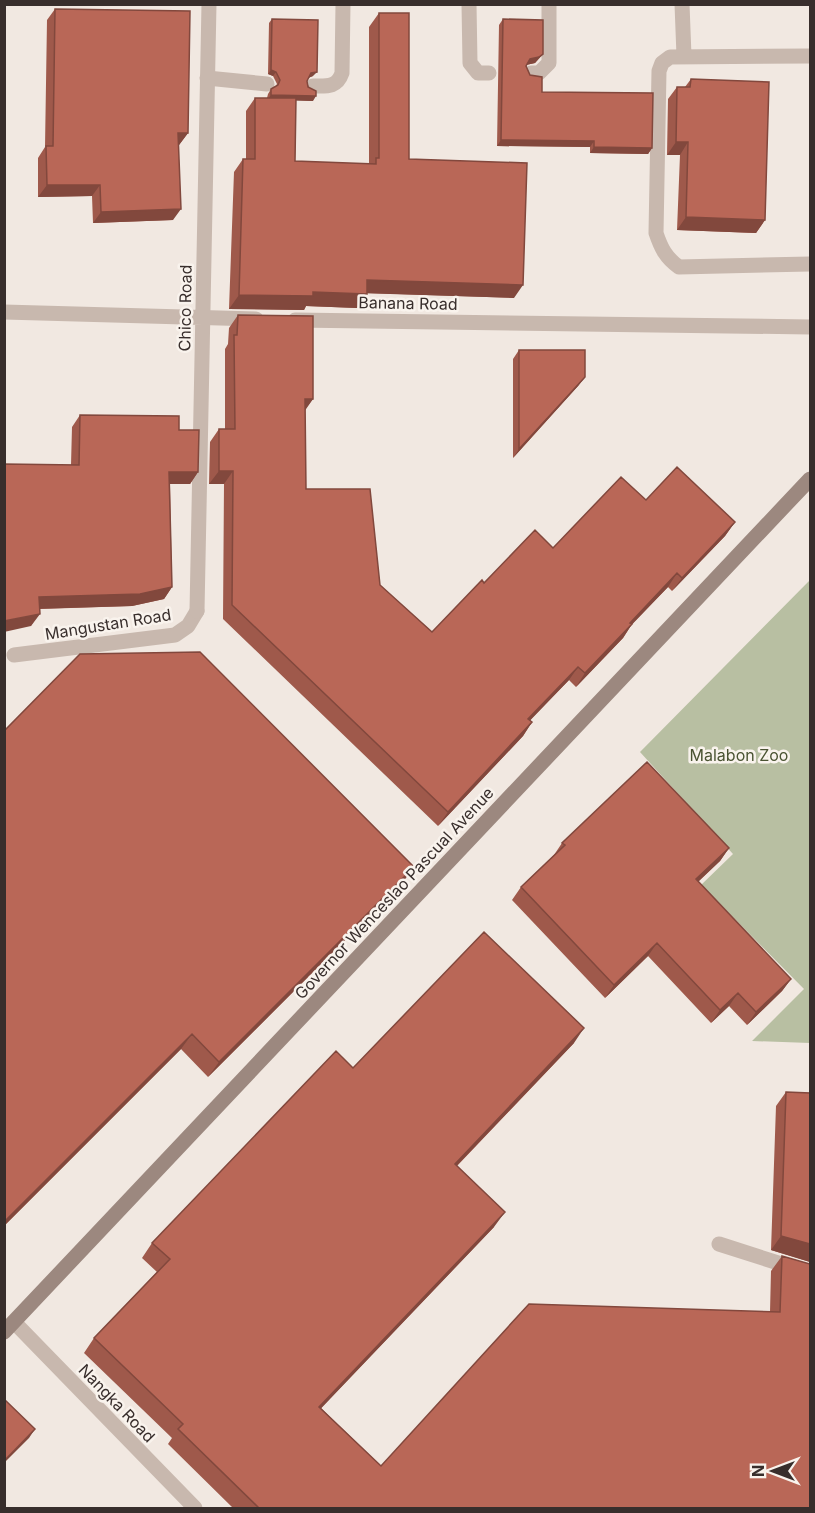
<svg xmlns="http://www.w3.org/2000/svg" width="815" height="1513" font-family="Inter,sans-serif">
<style>
.green{fill:#b8bfa2}
.lines{fill:none;stroke-linecap:round;stroke-linejoin:round}
.service{stroke:#c8b8ae;stroke-width:15}
.minor{stroke:#c8b8ae;stroke-width:15}
.secondary{stroke:#9c887f;stroke-width:15}
.wall{fill:#9f594b}
.shaded-wall{fill:#82483d}
.building{fill:#b96757;stroke:#82483d;stroke-width:1.5}
.labels{text-anchor:middle;stroke-width:5;stroke-linejoin:round;paint-order:stroke}
.street-label{font-size:16px;fill:#382e2c;stroke:#f9f3ed}
.park-label{font-size:16px;fill:#4a5332;stroke:#f9f3ed}
</style>
<rect width="100%" height="100%" fill="#f1e8e1"/>
<path class="green" d="M810,580V1043L752,1041L804,989L701,885L733,854L640,752Z"/>
<g class="lines">
<path class="service" d="M469,4L470,63L478,73H489
M682,4L684,56
M810,56L670,57L662,63L659,71L656,233C661,248 666,258 679,267L810,264
M531,73H539L549,63V4
M207,78L267,84
M313,86C326,86 337,88 342,73L343,4
M14,655L175,635L188,626L197,611
M719,1244L797,1269L810,1271"/>
<path class="minor" d="M4,312L256,319
M295,320L810,327
M197,611L209,4
M14,1322L195,1508"/>
<path class="secondary" d="M4,1332L810,479"/>
</g>
<path class="wall" d="M55,9L188,133L179,145H178L173,220L93,223L92,196L38,197V158L45,147L47,20Z
M379,13L409,159L514,298L367,293L357,308L306,306L304,310L229,309L234,172L243,159H246V111L255,98H267L268,94L271,89L276,86L277,84L273,76L268,74L269,23L272,19L313,76L308,78L307,81L313,101L296,100L295,161L369,164V27Z
M503,19L543,54L535,63L526,65V66L530,75L542,92L652,148L648,154L590,153V147L497,146L499,25Z
M691,79L765,220L756,233L677,230L680,155H667L668,99L677,87H685Z
M238,315L313,399L305,409L306,489L380,585L432,632L484,583L646,500L735,522L725,536L672,591L668,587L632,624L623,638L576,687L569,680L530,720L532,722L523,736L438,826L223,619L224,484H209L210,442L219,429H225V349L228,344L229,328Z
M519,350L585,377L578,386L513,458V359Z
M80,415L179,430L198,472L190,484H170L172,587L164,599L132,606L40,609L31,626L71,465L72,427Z
M4,728L6,729L403,882L208,1077L181,1049L4,1226Z
M562,843L729,848L720,861L698,882L791,979L782,991L747,1025L729,1006L711,1023L648,956L605,998L512,900L521,887L554,855Z
M574,1043L457,1166L494,1227L321,1408L381,1466L770,1312L771,1271L782,1256L810,1509H234L168,1444L172,1438L84,1353L94,1338L157,1272L142,1258L152,1243L353,1068Z
M786,1092L810,1262L771,1250L776,1106Z"/>
<path class="shaded-wall" d="M543,54L535,63L526,65L530,59Z
M271,70L276,72L273,76L268,74Z
M317,72L313,76L308,78L311,73Z
M271,95L316,96L313,101L267,100Z
M178,133H188L179,145H170Z
M501,140L594,141L590,147L497,146Z
M676,142H688L680,155H667Z
M594,147L652,148L648,154L590,153Z
M47,185H100L92,196L38,197Z
M181,209L173,220L93,223L101,212Z
M686,217L765,220L756,233L677,230Z
M367,280L523,285L514,298L358,293Z
M313,292L367,294L357,308L306,306L304,310L229,309L239,295Z
M585,377L578,386L513,458L519,449Z
M305,399H313L304,412Z
M219,471H233L224,484H209Z
M169,472H198L190,484H161Z
M735,522L725,536L672,591L682,578Z
M677,573L668,587L621,636L630,623Z
M172,587L164,599L132,606L31,609L39,597Z
M40,614L31,626L4,632V621Z
M632,624L623,638L576,687L585,673Z
M578,667L569,680L519,732L528,719Z
M532,722L523,736L438,826L448,812Z
M729,848L720,861L687,892L696,879Z
M414,867L403,882L208,1077L219,1062Z
M657,943L648,956L605,998L614,985Z
M791,979L782,991L747,1025L756,1012Z
M738,993L729,1006L711,1023L720,1010Z
M584,1028L574,1043L444,1179L455,1164Z
M192,1034L181,1049L4,1226V1222Z
M505,1212L494,1227L309,1421L319,1407Z
M781,1236L810,1244V1262L771,1250Z
M35,1429L29,1438L4,1463V1461Z"/>
<path class="building" d="M55,9L190,11L188,133H178L181,209L101,212L100,185H47L46,146H53Z
M379,13H409V159L527,163L523,285L367,280V294L313,292V296L239,295L243,159H255V98H296L295,161L376,164V158H379Z
M272,19L318,20L317,72L311,73L307,81L308,87L316,91V96L271,95V89L278,85L280,80L276,72L271,70Z
M503,19L543,20V54L539,57L530,59L526,66L530,75L542,77V92L653,93L652,148L594,147V141L501,140Z
M691,79L769,82L765,220L686,217L688,142H676L677,87H690Z
M238,315L313,316V399H305L306,489H370L380,585L432,632L482,580L484,583L535,530L553,548L621,477L646,500L677,467L735,522L682,578L677,573L630,623L632,624L585,673L578,667L528,719L532,722L448,812L232,605L233,471H219V429H235L234,335H237Z
M519,350H585V377L519,449Z
M80,415L179,416V430H199L198,472H169L172,587L140,594L39,597L40,614L4,621V464L79,465Z
M200,652L414,867L219,1062L192,1034L4,1222V728L6,729L80,654Z
M647,762L729,848L696,879L791,979L756,1012L738,993L720,1010L657,943L614,985L521,887L565,845L562,843Z
M484,932L584,1028L455,1164L505,1212L319,1407L381,1466L529,1304L780,1312L782,1256L810,1264V1509H260L178,1429L183,1424L94,1338L170,1259L152,1243L336,1051L353,1068Z
M786,1092L810,1093V1244L781,1236Z
M4,1399L35,1429L4,1461Z"/>
<g class="labels">
<g class="street-label">
<text transform="translate(408 303) rotate(1)" y="6">Banana Road</text>
<text transform="translate(185 308) rotate(-89)" y="6">Chico Road</text>
<text transform="translate(108 624) rotate(-9)" y="6">Mangustan Road</text>
<text transform="translate(394 893) rotate(-47)" y="6">Governor Wenceslao Pascual Avenue</text>
<text transform="translate(117 1403) rotate(46)" y="6">Nangka Road</text>
</g>
<g class="park-label">
<text x="739" y="761">Malabon Zoo</text>
</g>
</g>
<rect width="815" height="1513" fill="none" stroke="#382e2c" stroke-width="12"/>
<g transform="translate(773 1471) rotate(270)" stroke="#f9f3ed" stroke-width="4.5" paint-order="stroke">
<path d="M0-4.5L10 22L0 15L-10 22Z" fill="#382e2c"/>
<text y="-9" font-size="16" font-weight="bold" text-anchor="middle" fill="#382e2c">N</text>
</g>
</svg>
